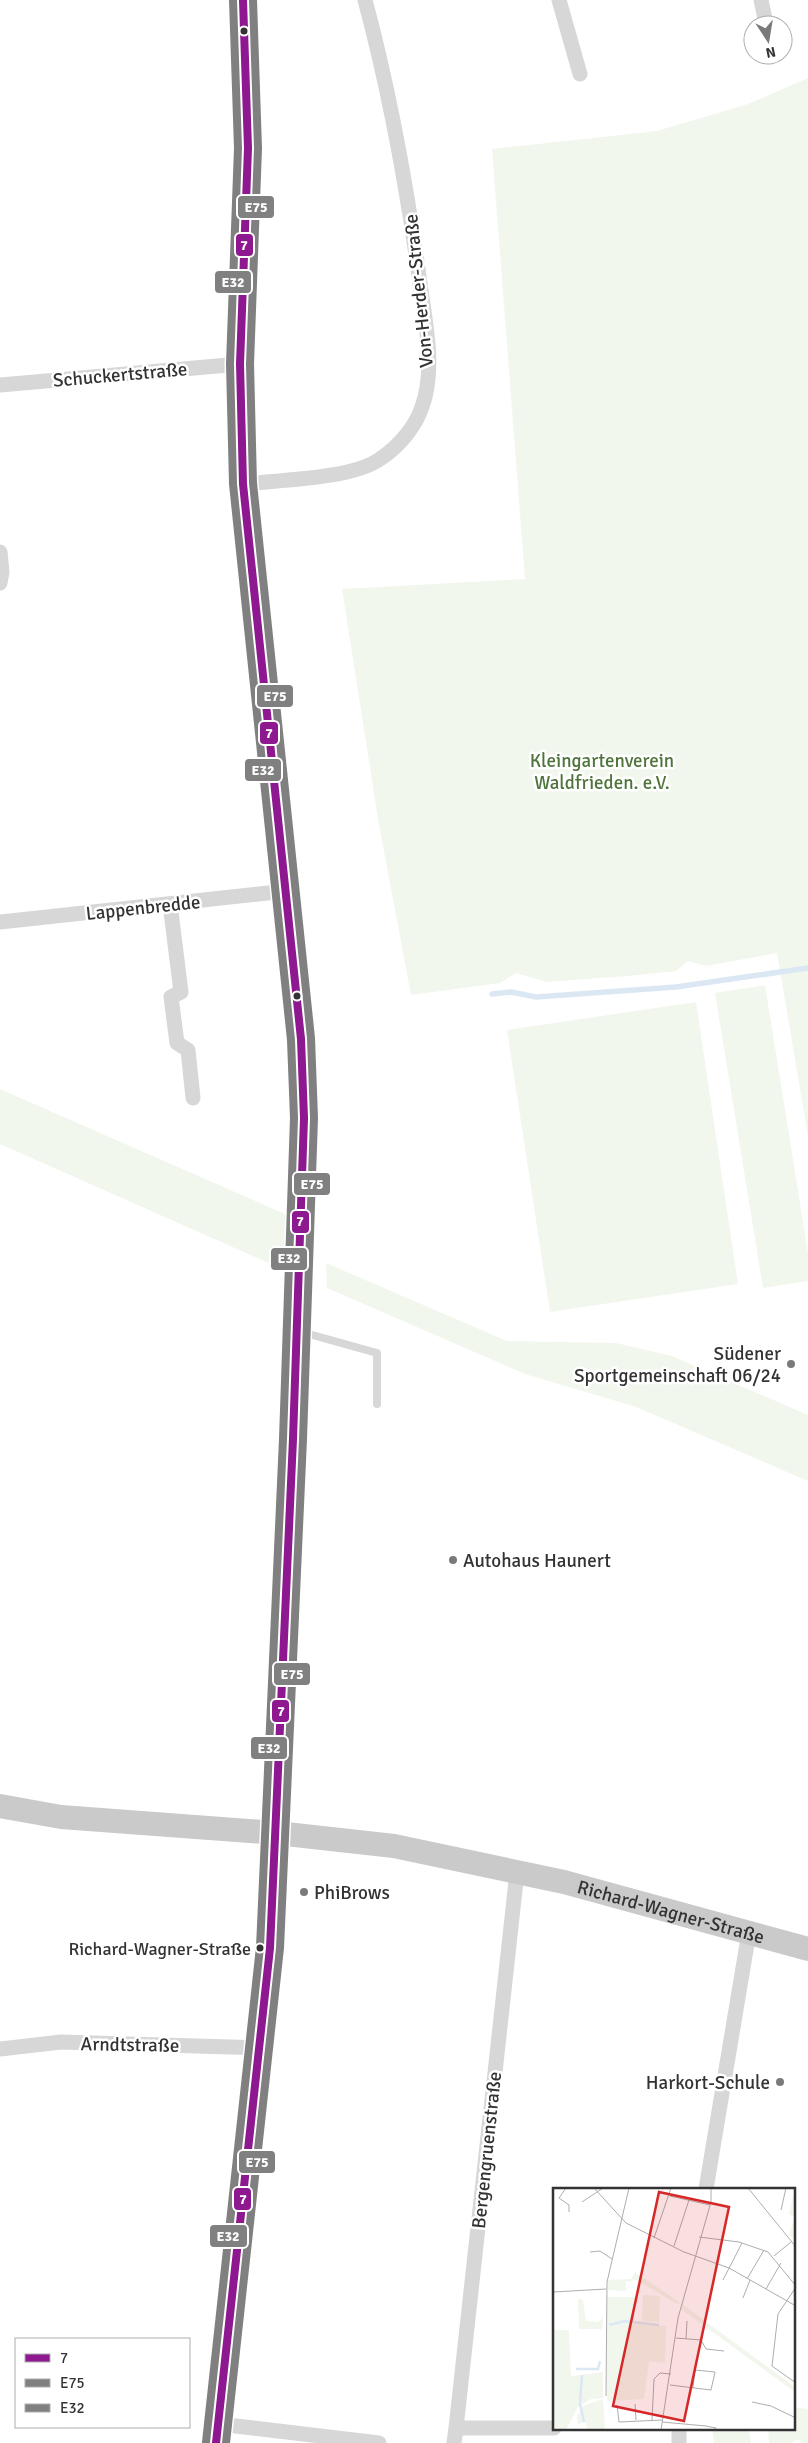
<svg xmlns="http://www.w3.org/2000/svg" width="808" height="2443" font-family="Signika,sans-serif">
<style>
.green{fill:#f2f7ee}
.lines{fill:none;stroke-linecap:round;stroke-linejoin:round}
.stream{stroke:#dbe8f4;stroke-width:5.5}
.service{stroke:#d7d7d7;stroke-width:8}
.minor{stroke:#d7d7d7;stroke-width:15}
.tertiary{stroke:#d7d7d7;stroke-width:19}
.primary{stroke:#cacaca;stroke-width:24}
.bus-1-casing{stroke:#fff;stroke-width:11}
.bus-2-casing{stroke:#fff;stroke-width:11}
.bus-3-casing{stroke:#fff;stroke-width:11}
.bus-1{stroke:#8d188f;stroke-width:8}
.bus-2{stroke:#808080;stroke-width:8}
.bus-3{stroke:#808080;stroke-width:8}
.bus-dot{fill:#333;stroke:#fff;stroke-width:2}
.poi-dot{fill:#7a7a7a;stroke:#fff;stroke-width:2}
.labels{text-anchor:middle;stroke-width:5;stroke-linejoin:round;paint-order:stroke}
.bus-label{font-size:18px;fill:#333;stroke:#fff;text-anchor:end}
.street-label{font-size:19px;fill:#333;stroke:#fff}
.park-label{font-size:19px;fill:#4f743b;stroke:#fff}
.poi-label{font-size:19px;fill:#333;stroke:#fff;text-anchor:end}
.inset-river{fill:none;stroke:#dbe8f4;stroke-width:2.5}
.inset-road{fill:none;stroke:#adadad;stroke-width:1}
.view{fill:#d62828;fill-opacity:0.15;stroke:#d62828;stroke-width:2.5}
.inset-edge{fill:none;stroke:#333;stroke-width:2.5}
.line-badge{stroke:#fff;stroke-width:2}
.badge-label{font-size:14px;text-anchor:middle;font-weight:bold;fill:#fff}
</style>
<rect width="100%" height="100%" fill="#fff"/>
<path class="green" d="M808,78V1136L777,953L706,966L688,961L676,971L628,976L547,982L516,973L500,983L411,995L379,825L342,589L525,579L492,149L657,131L748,104Z
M765,985L808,1253V1281L763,1288L715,993Z
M696,1002L738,1284L550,1312L507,1030Z
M0,1089L294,1218L291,1273L0,1144Z
M326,1263L507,1341L616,1343L672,1356L808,1415V1481L636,1407L525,1374L327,1288Z
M794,2407L808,2409V2443H802L798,2439L791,2443H769L768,2429H794Z
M712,2429H749L751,2443H714Z"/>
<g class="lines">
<path class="stream" d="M492,994L511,992L536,997L676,987L808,968"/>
<path class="service" d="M298,1331L377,1353V1404"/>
<path class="minor" d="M559,0L580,74
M761,0L765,19
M0,385L240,364
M243,484C279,480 352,479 380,459C398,447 415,428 422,407C436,368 425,322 420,283C407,188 390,93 365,0
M0,552L2,572L0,583
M170,904L181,992L171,997L177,1043L188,1050L193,1098
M0,922L286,891
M0,2049L61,2042L261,2048
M706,2189L749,1932
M219,2424L379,2443
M456,2428L517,1872
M679,2429V2443
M216,2443L261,2048L270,1948L277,1833
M454,2443L456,2428H554"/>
<path class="tertiary" d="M243,0L248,148L240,364L243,484L301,1039L304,1089L293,1439L277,1833"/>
<path class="primary" id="s1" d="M0,1806L61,1817L277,1833L394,1846L564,1882L808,1949"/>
<g class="bus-1-casing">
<path id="bus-1" d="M216,2443L270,1948L293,1439L304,1118L301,1039L243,484L240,364L248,148L243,0"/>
</g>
<g class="bus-2-casing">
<path id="bus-2" d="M226,2443L280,1948L303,1439L314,1118L311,1038L253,483L250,364L258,148L253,0"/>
</g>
<g class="bus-3-casing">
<path id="bus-3" d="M206,2442L260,1947L283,1439L294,1118L291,1040L233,484L230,364L238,148L233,0"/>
</g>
<use href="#bus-1" class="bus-1"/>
<use href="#bus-2" class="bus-2"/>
<use href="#bus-3" class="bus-3"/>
</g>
<g class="bus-dot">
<circle cx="244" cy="31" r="4.5"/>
<circle cx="297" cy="996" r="4.5"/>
<circle cx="260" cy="1948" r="4.5"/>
</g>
<g class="poi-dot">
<circle cx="791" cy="1364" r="5"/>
<circle cx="453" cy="1560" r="5"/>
<circle cx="304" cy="1892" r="5"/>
<circle cx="780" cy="2082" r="5"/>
</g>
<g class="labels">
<g class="bus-label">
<text x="251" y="1955">Richard-Wagner-Straße</text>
</g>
<g class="street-label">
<text transform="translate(418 291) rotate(-96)" y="7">Von-Herder-Straße</text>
<text transform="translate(120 374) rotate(-5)" y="7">Schuckertstraße</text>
<text transform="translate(143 907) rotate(-6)" y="7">Lappenbredde</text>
<text dy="7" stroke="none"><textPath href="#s1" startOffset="681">Richard-Wagner-Straße</textPath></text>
<text transform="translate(130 2044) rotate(1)" y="7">Arndtstraße</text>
<text transform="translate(486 2150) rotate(-84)" y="7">Bergengruenstraße</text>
</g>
<g class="park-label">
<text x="602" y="767">Kleingartenverein<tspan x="602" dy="22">Waldfrieden. e.V.</tspan></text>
</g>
<g class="poi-label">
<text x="781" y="1360">Südener<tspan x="781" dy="22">Sportgemeinschaft 06/24</tspan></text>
<text x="463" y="1567" text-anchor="start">Autohaus Haunert</text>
<text x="314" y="1899" text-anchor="start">PhiBrows</text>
<text x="770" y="2089">Harkort-Schule</text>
</g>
</g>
<g transform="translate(553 2188)">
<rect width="242" height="242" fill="#fff"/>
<path d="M242,0L243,51L241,52L236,46L242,29L236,26ZM82,84L126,114V117L83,92L73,94V103L54,102L55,92L78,91ZM90,107L107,108L106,134L89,133ZM54,109H82L81,135L113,138L112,175L96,173L91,211L54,213ZM25,111L30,112L33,133L45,134L50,130L49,141H26ZM129,116L242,199V204L128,121ZM0,142H16L18,188L50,184V210L38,211L25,219L13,242H0ZM50,211L52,242H35L32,234L25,236L24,229L30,218Z" fill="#f2f7ee"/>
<path class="inset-river" d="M56,137L72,133L106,137M23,181H45L47,173M29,187L27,216L31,234"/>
<path class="inset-road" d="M13,0L6,10L16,17V24M41,0L73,35L131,64L176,80L243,118M195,0L243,59M117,8L157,17M29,14L50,0M228,22L233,0M146,49L186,54L215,64L243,98M101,50L118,0M121,58L136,12M37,64L47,63L59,71M221,68L238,54M194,91L211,62M170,92L189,55M243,99L225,126L219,178L243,195M213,101L228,75M0,104L53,101M190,110L197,92M123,150L148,152L153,161L171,163M133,151L134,133M117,197L158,202L162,184L142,182L140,200M53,208L54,94L76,0M199,214L218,218L243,230M82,216L83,232M64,217L66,234L109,232M99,232L101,191L107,185L118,186M109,234L153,238L163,240L162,242M108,242L125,130L158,14V0"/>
<path class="view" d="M106,4L176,19L131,233L60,218Z"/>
<rect width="242" height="242" class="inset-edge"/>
</g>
<g class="line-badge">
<rect x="237" y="195" width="38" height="24" rx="5" fill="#808080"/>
<rect x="235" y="233" width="19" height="24" rx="5" fill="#8d188f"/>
<rect x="214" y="270" width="38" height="24" rx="5" fill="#808080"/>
<rect x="256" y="684" width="38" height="24" rx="5" fill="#808080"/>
<rect x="259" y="721" width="20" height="24" rx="5" fill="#8d188f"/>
<rect x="244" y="758" width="38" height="24" rx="5" fill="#808080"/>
<rect x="293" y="1172" width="38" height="24" rx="5" fill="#808080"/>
<rect x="291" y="1210" width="19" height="24" rx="5" fill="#8d188f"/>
<rect x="270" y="1247" width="38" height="24" rx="5" fill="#808080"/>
<rect x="273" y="1662" width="38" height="24" rx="5" fill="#808080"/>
<rect x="271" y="1699" width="19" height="24" rx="5" fill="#8d188f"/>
<rect x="250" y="1736" width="38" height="24" rx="5" fill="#808080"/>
<rect x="238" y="2150" width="38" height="24" rx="5" fill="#808080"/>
<rect x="233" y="2187" width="19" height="24" rx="5" fill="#8d188f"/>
<rect x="209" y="2224" width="39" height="24" rx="5" fill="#808080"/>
</g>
<g class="badge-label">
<text x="256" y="212">E75</text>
<text x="244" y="250">7</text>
<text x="233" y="287">E32</text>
<text x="275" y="701">E75</text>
<text x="269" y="738">7</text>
<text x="263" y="775">E32</text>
<text x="312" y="1189">E75</text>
<text x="300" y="1226">7</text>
<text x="289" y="1263">E32</text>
<text x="292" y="1679">E75</text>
<text x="281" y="1716">7</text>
<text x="269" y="1753">E32</text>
<text x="257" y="2167">E75</text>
<text x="243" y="2204">7</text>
<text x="228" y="2241">E32</text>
</g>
<rect x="15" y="2338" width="175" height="90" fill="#ffffff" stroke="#adadad"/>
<rect x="25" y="2354" width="25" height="8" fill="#8d188f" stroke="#adadad"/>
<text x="60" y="2363" font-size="15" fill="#333333">7</text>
<rect x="25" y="2379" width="25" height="8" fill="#808080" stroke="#adadad"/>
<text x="60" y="2388" font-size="15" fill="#333333">E75</text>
<rect x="25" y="2404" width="25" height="8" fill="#808080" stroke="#adadad"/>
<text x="60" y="2413" font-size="15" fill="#333333">E32</text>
<g transform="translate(768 40) rotate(168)"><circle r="24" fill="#ffffff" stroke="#adadad"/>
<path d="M0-4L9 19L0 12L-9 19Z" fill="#7a7a7a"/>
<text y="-8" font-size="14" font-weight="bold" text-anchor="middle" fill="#333333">N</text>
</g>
</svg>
